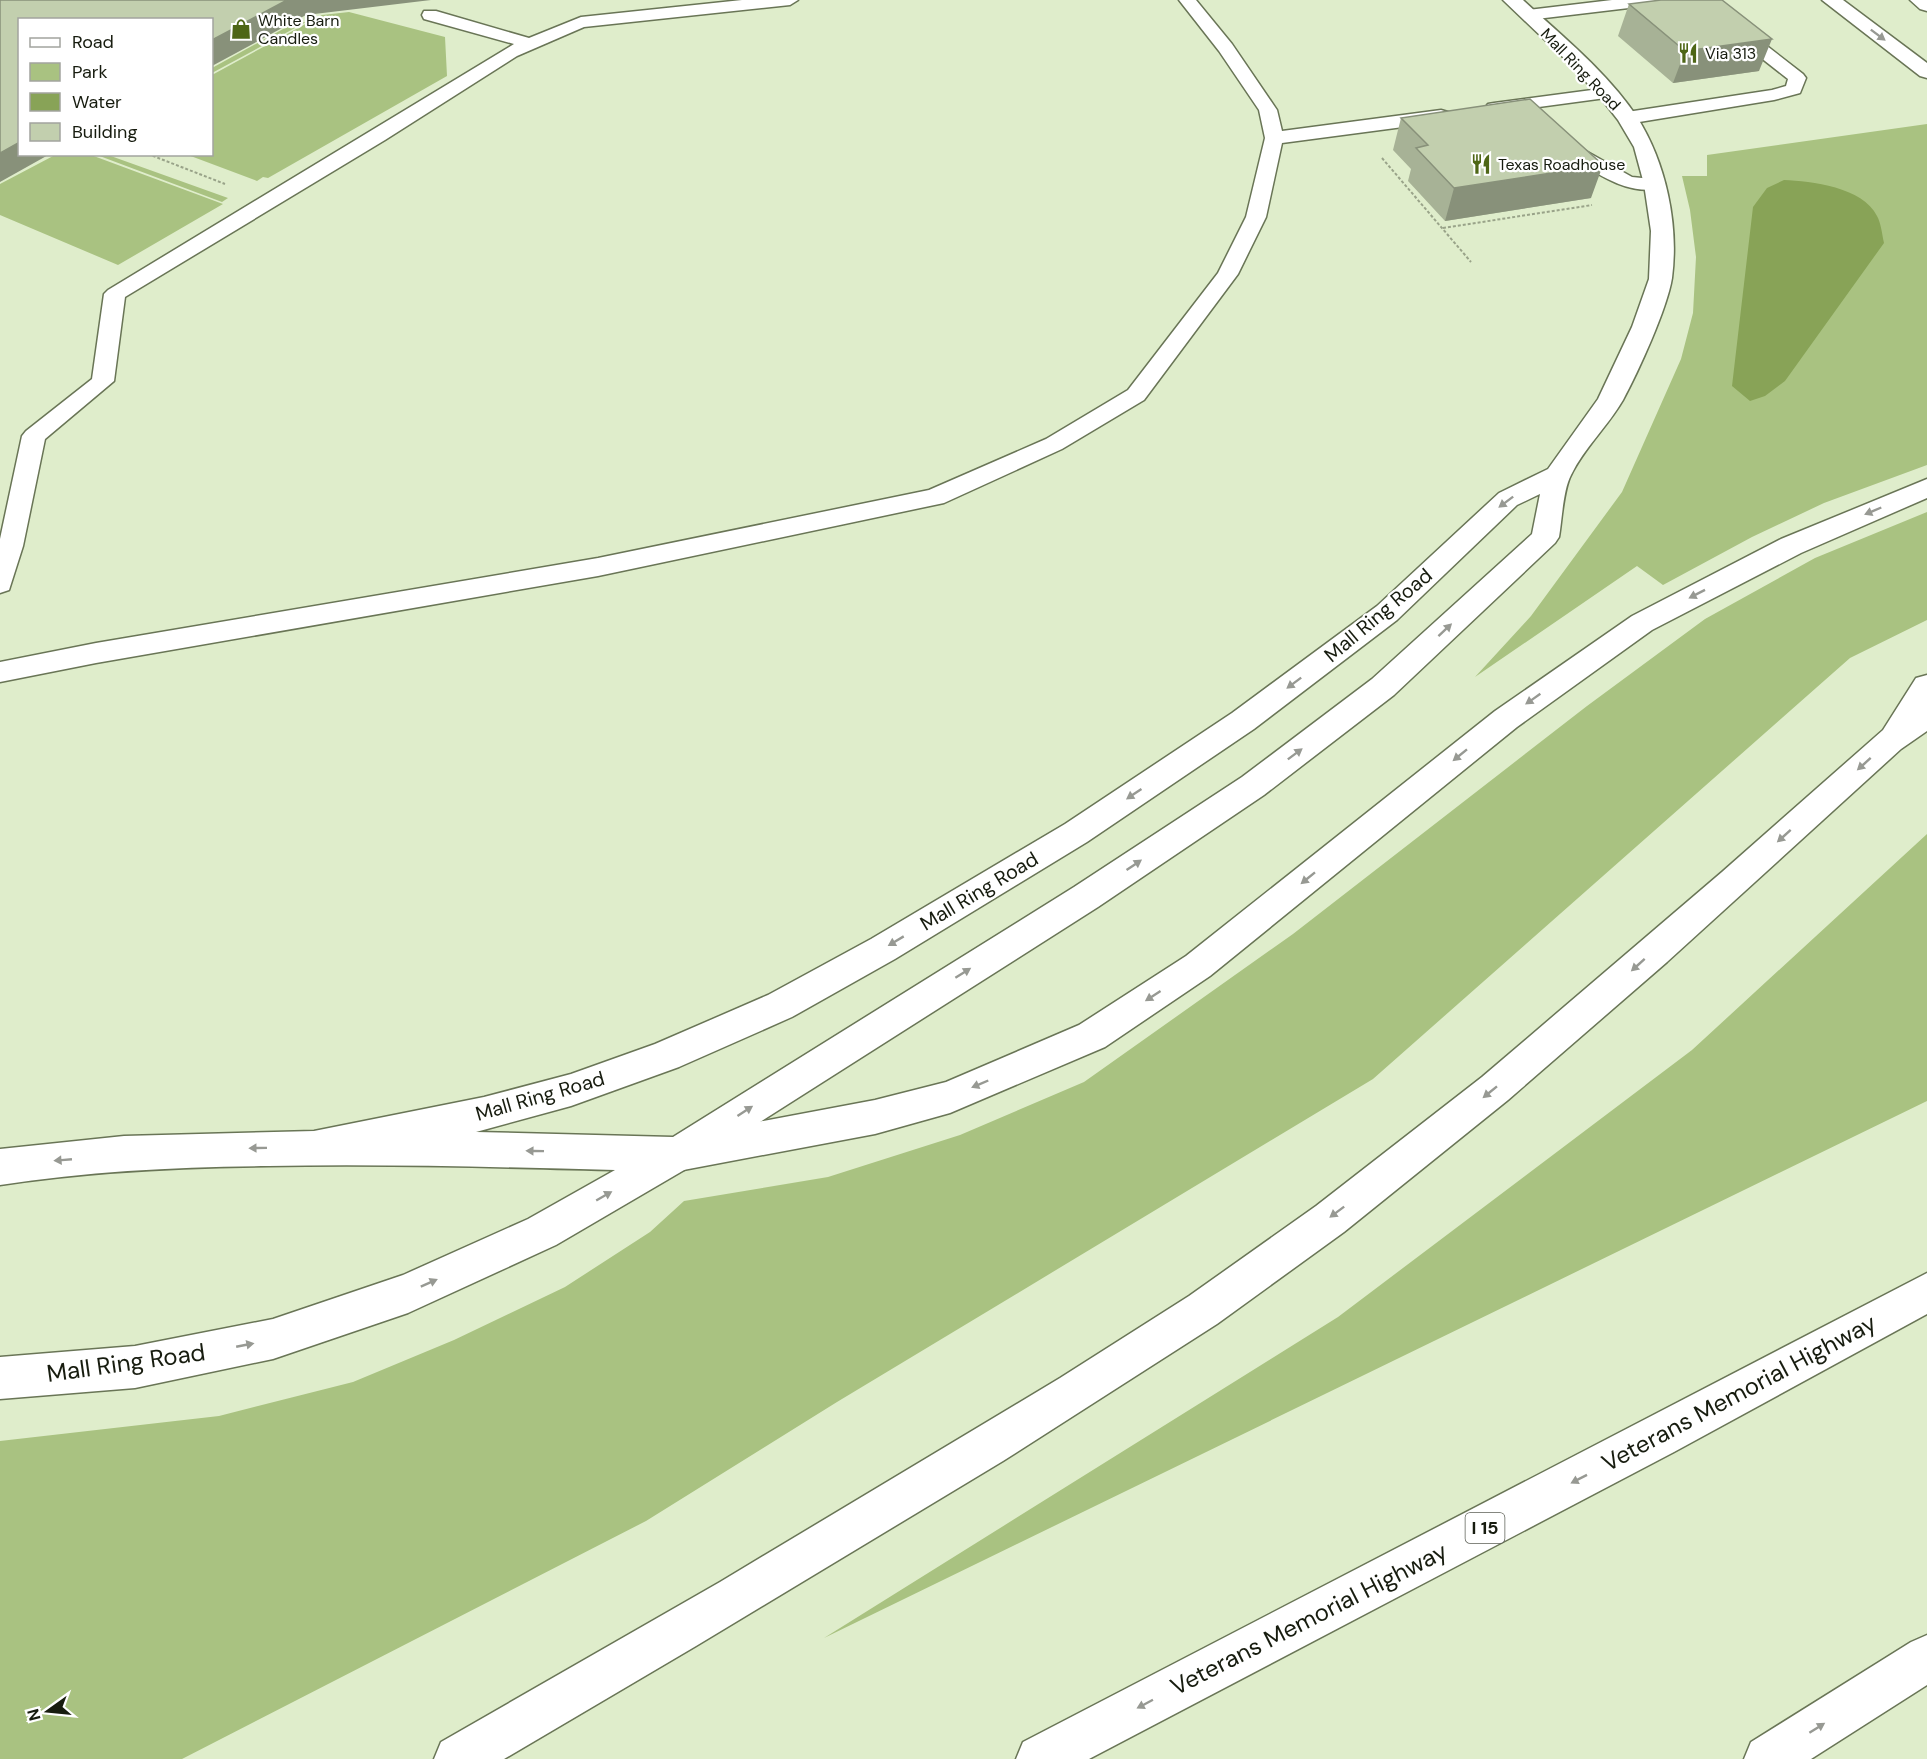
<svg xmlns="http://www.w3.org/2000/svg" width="1927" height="1759" font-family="'DM Sans',sans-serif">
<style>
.green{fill:#a9c281}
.water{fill:#88a357}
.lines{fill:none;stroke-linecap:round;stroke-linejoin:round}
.service-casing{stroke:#697556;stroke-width:3}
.tertiary-casing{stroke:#697556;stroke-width:3}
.primary-casing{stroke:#697556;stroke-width:3}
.motorway-casing{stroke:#697556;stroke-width:3}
.path{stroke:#99a389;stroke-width:2;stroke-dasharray:3 2;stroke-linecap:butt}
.service{fill:#fff;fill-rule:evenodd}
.tertiary{fill:#fff;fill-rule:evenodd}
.primary{fill:#fff;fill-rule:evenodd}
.motorway{fill:#fff;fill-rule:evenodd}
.wall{fill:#a7b296}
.shaded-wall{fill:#88917a}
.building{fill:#c2cfae;stroke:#88917a;stroke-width:1.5}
.oneway{fill:#979993}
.labels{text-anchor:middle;stroke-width:4.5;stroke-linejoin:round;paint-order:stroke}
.far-poi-label{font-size:16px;fill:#171c0f;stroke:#fff;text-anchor:start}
.far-street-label{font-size:16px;fill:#171c0f;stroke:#fff}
.shield{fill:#fff;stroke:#5d6057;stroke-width:1.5}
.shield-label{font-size:18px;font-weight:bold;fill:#171c0f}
.street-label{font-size:20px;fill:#171c0f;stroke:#fff}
.near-street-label{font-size:24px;fill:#171c0f;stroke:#fff}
</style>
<rect width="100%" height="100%" fill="#dfedcb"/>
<path class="green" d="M349,12L445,37L447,76L268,178L263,177L257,181L188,155L212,154V75L322,15Z
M306,22L212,73V68L294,23Z
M1927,124V465L1824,503L1752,537L1663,585L1637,566L1475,677L1531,616L1622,492L1681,359L1693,313L1696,257L1690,210L1682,176H1707V155Z
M55,155H91L223,204L118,265L0,215V184Z
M97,155H108L228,198L222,202Z
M1927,512V620L1850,658L1373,1079L837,1402L646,1521L182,1759H0V1441L219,1416L353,1382L454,1340L565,1287L650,1232L684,1201L828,1177L960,1135L1084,1082L1293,934L1587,706L1705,619L1815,558Z
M1927,834V1101L824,1638L1338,1317L1692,1050Z"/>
<path class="water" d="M1784,180C1811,181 1863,187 1877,216C1881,223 1882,234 1884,243L1785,381L1765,396L1750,401L1732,386L1753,207L1767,188Z"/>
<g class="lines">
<g class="service-casing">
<path id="service" d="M742,0H798L790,5L584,27L517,56L385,140L125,297L114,381L45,439L23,546L9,590L0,593V539L22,436L26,431L92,379L104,294L108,290L514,44L424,19L422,15L424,11H436L529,38L581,17Z
M1179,0H1196L1232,44L1277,110L1282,131L1441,110L1448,112L1450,116L1448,120L1441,122L1282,143L1266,217L1238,274L1144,400L1062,449L944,503L598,576L96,663L0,682V662L96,643L598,558L929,490L1046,439L1128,390L1218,273L1246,217L1265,138L1259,110L1219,51Z
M1612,0H1662L1654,5L1528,20L1520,15L1528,10Z
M1676,0H1696L1705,5L1749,32L1803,74L1806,78L1800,93L1774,100L1627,124L1620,122L1618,118L1620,114L1627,112L1772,90L1786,86L1788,79L1737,39Z
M1607,88L1613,89L1616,93L1613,97L1494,113L1488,112L1485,108L1488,104L1494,103Z
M1568,141L1632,177L1662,180L1665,184L1662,188C1625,197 1591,169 1561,151L1559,147L1561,143Z"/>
</g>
<g class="tertiary-casing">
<path id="tertiary" d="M1503,0H1523C1562,36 1607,72 1637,117C1666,163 1679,224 1672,278C1667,309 1638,372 1623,400C1608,426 1584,448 1571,475C1563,490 1562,520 1559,537L1555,543L1394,695L1264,795L1098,907L691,1166L556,1245L408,1313L273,1359L135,1388L0,1399V1357L135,1346L273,1319L403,1275L528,1219L615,1170C499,1167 384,1164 268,1166C178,1167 89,1171 0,1185V1149L124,1136L314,1131L484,1097L571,1074L655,1044L768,995L871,939L1065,824L1232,713L1377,606L1499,493L1548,469L1598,399L1632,327L1649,279L1651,231L1644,184L1634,147L1618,120L1600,97L1566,60ZM1540,494L1532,534L1372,679L1242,777L1074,887L673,1137L476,1132L571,1106L679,1067L792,1017L895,959L1087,842L1254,729L1397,620L1517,505Z"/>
</g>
<g class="primary-casing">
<path id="primary" d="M1822,0H1843L1927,63V78L1920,76Z
M1910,0H1927V11L1920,9Z"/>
</g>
<g class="motorway-casing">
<path id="motorway" d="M1927,479V498L1801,553L1652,630L1517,727L1210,976L1105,1047L950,1113L875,1134L678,1171L665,1166L659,1154L665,1142L678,1137L875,1100L946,1082L1079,1025L1186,956L1495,711L1632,616L1781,539Z
M1927,675V731L1901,749L1667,962L1508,1100L1344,1232L1217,1324L1003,1461L696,1646L504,1759H434L441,1742L720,1582L1060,1378L1189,1296L1316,1206L1482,1077L1722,872L1883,730L1916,678Z
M1927,1273V1314L1674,1452L1089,1759H1016L1023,1742Z
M1927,1635V1685L1811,1759H1744L1751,1742L1911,1642Z"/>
</g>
<path class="path" d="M148,154L225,184
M1382,158L1471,262
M1443,228L1592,205"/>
<use href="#service" class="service"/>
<use href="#tertiary" class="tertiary"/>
<use href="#primary" class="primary"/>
<use href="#motorway" class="motorway"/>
</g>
<path class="wall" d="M1629,4L1759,71L1673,83L1618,36Z
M1401,118L1591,198L1445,221L1408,181L1411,169L1393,150Z"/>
<path class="shaded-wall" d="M287,0H431L306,15L212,66V40Z
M1772,39L1759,71L1673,83L1685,51Z
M20,142V154H50L0,182V153Z
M1603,165L1591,198L1445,221L1454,188Z"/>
<path class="building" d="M0,0H287L212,40V20H20V142L0,153Z
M1661,0H1722L1772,39L1685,51L1629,4Z
M1530,99L1603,165L1454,188L1416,148L1428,145L1401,118Z"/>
<defs><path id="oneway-solid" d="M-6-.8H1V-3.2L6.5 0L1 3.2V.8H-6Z" transform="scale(1.5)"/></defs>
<g class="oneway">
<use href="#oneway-solid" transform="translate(1878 35) rotate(37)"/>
<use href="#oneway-solid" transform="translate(1506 502) rotate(143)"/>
<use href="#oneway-solid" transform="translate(1873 511) rotate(157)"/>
<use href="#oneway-solid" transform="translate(1697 594) rotate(153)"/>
<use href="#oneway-solid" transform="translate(1445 630) rotate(-43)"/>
<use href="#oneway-solid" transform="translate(1294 683) rotate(143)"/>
<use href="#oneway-solid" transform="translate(1533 699) rotate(145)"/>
<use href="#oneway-solid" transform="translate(1295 754) rotate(-37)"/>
<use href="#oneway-solid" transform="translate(1460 755) rotate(141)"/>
<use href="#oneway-solid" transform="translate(1864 764) rotate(138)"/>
<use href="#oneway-solid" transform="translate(1134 794) rotate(146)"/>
<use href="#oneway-solid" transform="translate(1784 836) rotate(138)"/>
<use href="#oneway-solid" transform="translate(1134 865) rotate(-34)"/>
<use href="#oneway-solid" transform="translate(1308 878) rotate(141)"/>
<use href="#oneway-solid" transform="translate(896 941) rotate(149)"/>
<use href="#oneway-solid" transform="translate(1638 965) rotate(138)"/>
<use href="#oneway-solid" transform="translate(963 973) rotate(-32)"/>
<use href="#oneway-solid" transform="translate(1153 996) rotate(147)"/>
<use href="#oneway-solid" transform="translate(980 1084) rotate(157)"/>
<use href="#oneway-solid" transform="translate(1490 1092) rotate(141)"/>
<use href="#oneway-solid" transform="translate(745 1111) rotate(-33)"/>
<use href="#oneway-solid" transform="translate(258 1148) rotate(179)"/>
<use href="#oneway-solid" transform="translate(535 1151) rotate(-179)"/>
<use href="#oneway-solid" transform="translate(63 1160) rotate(175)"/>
<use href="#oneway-solid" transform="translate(604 1196) rotate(-30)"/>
<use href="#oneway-solid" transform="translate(1337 1212) rotate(143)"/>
<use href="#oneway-solid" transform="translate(429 1283) rotate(-24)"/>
<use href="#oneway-solid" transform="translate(245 1345) rotate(-11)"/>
<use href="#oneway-solid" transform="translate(1579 1479) rotate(153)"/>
<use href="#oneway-solid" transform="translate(1145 1704) rotate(152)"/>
<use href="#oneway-solid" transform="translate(1817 1728) rotate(-32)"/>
</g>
<defs>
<g id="shop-bare" transform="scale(1.62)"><path d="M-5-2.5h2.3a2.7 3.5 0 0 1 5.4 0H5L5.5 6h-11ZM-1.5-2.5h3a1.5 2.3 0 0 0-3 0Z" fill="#4e6616" stroke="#fff" stroke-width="2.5" paint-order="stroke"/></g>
<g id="restaurant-bare" transform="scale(1.62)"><path d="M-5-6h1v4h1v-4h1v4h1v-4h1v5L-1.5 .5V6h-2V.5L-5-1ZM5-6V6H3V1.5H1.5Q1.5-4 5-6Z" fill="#4e6616" stroke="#fff" stroke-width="2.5" paint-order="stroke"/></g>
</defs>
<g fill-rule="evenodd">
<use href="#shop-bare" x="241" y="29"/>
<use href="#restaurant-bare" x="1688" y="53"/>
<use href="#restaurant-bare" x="1481" y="164"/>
</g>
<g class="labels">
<g class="far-poi-label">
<text x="258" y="26">White Barn<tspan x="258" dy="18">Candles</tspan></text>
<text x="1705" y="59">Via 313</text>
<text x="1498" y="170">Texas Roadhouse</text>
</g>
<g class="far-street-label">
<text transform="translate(1581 69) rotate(46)" y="6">Mall Ring Road</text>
</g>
<rect class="shield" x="1465.5" y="1513" width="39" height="30" rx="4.5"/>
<g class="shield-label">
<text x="1485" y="1534">I 15</text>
</g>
<g class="street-label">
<text transform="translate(1378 615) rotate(-40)" y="7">Mall Ring Road</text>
<text transform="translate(979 891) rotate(-31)" y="7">Mall Ring Road</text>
<text transform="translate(540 1096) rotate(-16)" y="7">Mall Ring Road</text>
</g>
<g class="near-street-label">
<text transform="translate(126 1363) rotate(-8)" y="8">Mall Ring Road</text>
<text transform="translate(1739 1393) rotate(-28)" y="8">Veterans Memorial Highway</text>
<text transform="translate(1309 1619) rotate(-27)" y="8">Veterans Memorial Highway</text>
</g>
</g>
<rect x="18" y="18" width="195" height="138" fill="#ffffff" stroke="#a2a49f" stroke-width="1.5"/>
<rect x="30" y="38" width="30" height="9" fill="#ffffff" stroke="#a2a49f" stroke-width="1.5"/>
<text x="72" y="48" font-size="18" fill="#171c0f">Road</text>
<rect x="30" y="63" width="30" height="18" fill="#a9c281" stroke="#a2a49f" stroke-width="1.5"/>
<text x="72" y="78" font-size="18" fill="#171c0f">Park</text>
<rect x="30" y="93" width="30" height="18" fill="#88a357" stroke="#a2a49f" stroke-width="1.5"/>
<text x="72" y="108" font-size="18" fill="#171c0f">Water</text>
<rect x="30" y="123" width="30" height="18" fill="#c2cfae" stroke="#a2a49f" stroke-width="1.5"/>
<text x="72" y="138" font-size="18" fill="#171c0f">Building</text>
<g transform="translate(48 1711) rotate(255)" stroke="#ffffff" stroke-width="4.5" paint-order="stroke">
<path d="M0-4.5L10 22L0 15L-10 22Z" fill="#171c0f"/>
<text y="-9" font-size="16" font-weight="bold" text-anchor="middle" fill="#171c0f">N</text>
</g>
</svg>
